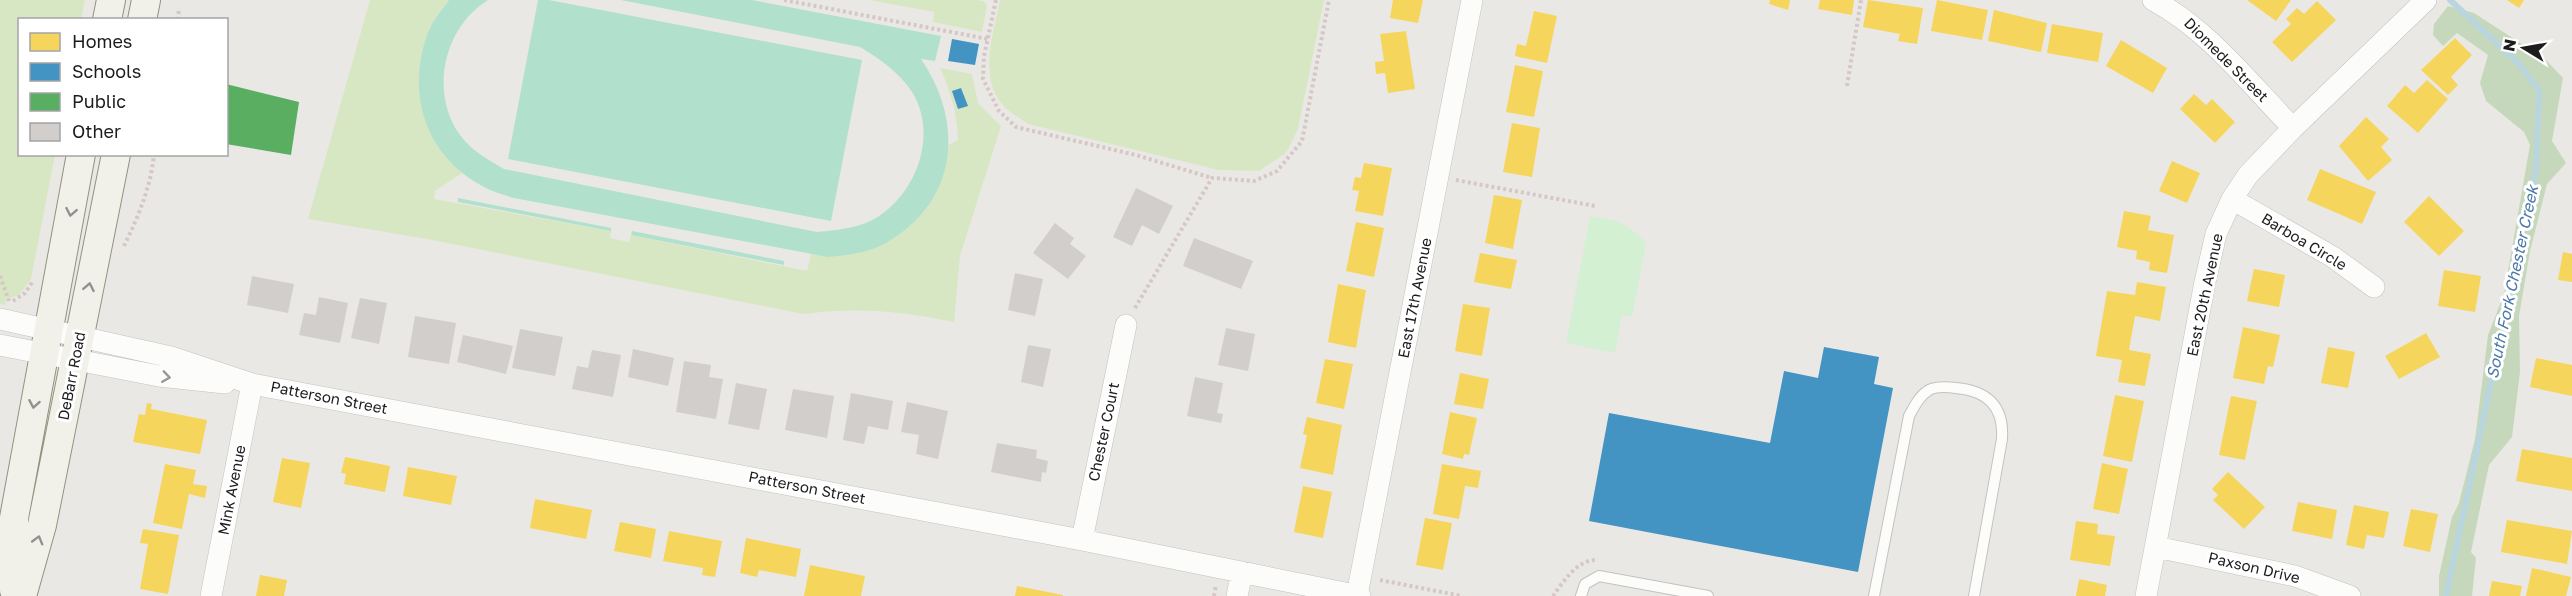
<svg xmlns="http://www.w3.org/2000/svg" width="2572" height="596" font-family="'Golos Text',sans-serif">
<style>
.grass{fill:#d7e7c4}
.forest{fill:#c5d8bb}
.park{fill:#d3f0d3}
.pitch{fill:#b1e0cd}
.homes{fill:#f6d55c}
.schools{fill:#4393c3}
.public{fill:#5aae61}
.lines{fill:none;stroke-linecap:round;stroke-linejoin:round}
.stream{stroke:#b9d5dd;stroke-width:6}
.building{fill:#d1cecc}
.lane-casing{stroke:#c3c2c1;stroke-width:12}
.street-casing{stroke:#c3c2c1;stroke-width:22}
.secondary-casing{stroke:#91927e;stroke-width:30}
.path{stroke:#d5c7c5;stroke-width:4;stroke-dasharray:3 3;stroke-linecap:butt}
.lane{stroke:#fcfcfb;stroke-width:10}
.street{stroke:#fcfcfb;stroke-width:21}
.secondary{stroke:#f2f1e9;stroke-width:28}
.oneway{stroke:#92918d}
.oneway2{stroke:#979797}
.labels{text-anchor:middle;stroke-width:6;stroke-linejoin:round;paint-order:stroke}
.street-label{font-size:15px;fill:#1c1c1c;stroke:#fff}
.water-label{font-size:16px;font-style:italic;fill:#4d79a7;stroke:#fff}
</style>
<rect width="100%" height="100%" fill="#eae8e5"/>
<path class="grass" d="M0,0H85L81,19L20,20V154L55,155L31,279L19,295L5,300L6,305L0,304Z
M370,0H449L429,28L443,154L462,173L435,191L434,199L611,231L610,238L629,242L631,235L807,271L811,254C861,262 916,237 937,190C944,176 946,160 949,145L958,140C957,113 951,92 940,68L972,74L978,103L1001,126L960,256L954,322C900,311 857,307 803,314L427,239L308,219Z
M869,0H977L983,1L987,5L982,32L933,22L934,12Z
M1000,0H1324L1298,129L1286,153L1259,171L1219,170L1028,124C1020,118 1008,112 1002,104C978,75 994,32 1000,0Z"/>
<path class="forest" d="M2448,6L2474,13L2545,59L2563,78L2552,141L2566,163L2547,184L2530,251L2519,316L2520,372L2512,437L2489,465L2471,552L2476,558L2472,596H2439V576L2452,517L2459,503L2475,439L2488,335L2504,294L2530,145L2524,132L2486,101L2480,83L2488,55L2457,33L2443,46L2433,35L2434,24Z"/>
<path class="park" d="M1590,216C1621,221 1624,221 1646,243L1632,317L1622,315L1615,353L1566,343Z"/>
<path class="pitch" d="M449,0H488C444,27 429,92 460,135C472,151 487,159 504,169L817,232C839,230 863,228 882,214C919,187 937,132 912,92C899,72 880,59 860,47L621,0H752L941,36L935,61L921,59C965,123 958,202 886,243C868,253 848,255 828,257L514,198C504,195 493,192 484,187C424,156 405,91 429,30C433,20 443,9 449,0Z
M538,0H549L862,60L831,221L508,159Z
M458,198L611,228V231L458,202Z
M632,231L784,261V265L631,235Z"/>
<path class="homes" d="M1393,0H1423L1418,23L1390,18Z
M1770,0H1790L1788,10L1769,4Z
M1820,0H1854L1852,15L1818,9Z
M1868,0L1923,8L1917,44L1898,41L1900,34L1863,27Z
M1937,0L1988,10L1982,40L1931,31Z
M2247,0H2291L2276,21Z
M2507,0H2524L2519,8Z
M2317,1L2336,20L2292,62L2272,42L2291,24L2286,19L2297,8L2304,14Z
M1994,10L2047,23L2041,52L1988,41Z
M1534,11L1557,16L1547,63L1515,56L1517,44L1526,46Z
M2052,24L2103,33L2098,62L2047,53Z
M1406,31L1415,89L1388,93L1385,73L1376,74L1375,62L1384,61L1380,34Z
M2455,38L2472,55L2451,77L2458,85L2448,95L2421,70Z
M2121,40L2167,68L2153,93L2106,66Z
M1515,65L1543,71L1534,117L1506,112Z
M2427,80L2448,99L2418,133L2387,106L2405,85L2414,93Z
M2194,94L2206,105L2212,99L2235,122L2215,143L2180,109Z
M2366,117L2389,139L2381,147L2392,160L2368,181L2339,146Z
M1512,123L1540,128L1532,177L1503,172Z
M2172,161L2200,173L2187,203L2159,191Z
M1364,163L1392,168L1383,216L1355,211L1359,191L1352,190L1355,177L1361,178Z
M2320,169L2376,192L2362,224L2307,200Z
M1494,195L1522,200L1513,249L1485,243Z
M2429,196L2464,231L2439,256L2404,222Z
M2124,211L2151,216L2148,230L2174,235L2167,273L2149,270L2150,262L2136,259L2137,251L2117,247Z
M1356,222L1384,228L1374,277L1346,271Z
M2563,252L2572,254V282L2558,280Z
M1480,253L1517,260L1511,289L1474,282Z
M2254,269L2285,275L2279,307L2247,301Z
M2444,270L2481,276L2475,312L2438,306Z
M2137,282L2166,287L2160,321L2135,316L2129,350L2151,354L2145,386L2118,382L2122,360L2096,356L2107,291L2135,295Z
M1338,284L1366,290L1356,348L1328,342Z
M1463,304L1490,308L1482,356L1455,351Z
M2243,327L2280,335L2273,367L2268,366L2264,384L2233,378Z
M2426,333L2440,357L2399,379L2385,356Z
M2328,347L2355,352L2348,388L2321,383Z
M2536,358L2572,365V396L2530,387Z
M1325,359L1353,364L1344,409L1316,403Z
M1460,373L1489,379L1483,409L1454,404Z
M2115,395L2144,401L2132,462L2103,456Z
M2231,396L2257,401L2245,460L2219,455Z
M147,403L152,404L151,409L207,420L200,454L133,442L139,414L145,415Z
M1450,412L1477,418L1469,455L1464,454L1463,459L1442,454Z
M1307,417L1342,425L1333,475L1300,468L1307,435L1303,434Z
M2522,449L2572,458V491L2516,481Z
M345,457L390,466L385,492L344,484L346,474L341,473Z
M282,458L310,463L301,508L273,502Z
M2102,463L2128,469L2119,514L2093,509Z
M165,464L196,470L193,484L207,486L205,498L189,494L182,529L153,523Z
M1442,464L1481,471L1478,488L1465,486L1459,519L1433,514Z
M408,467L457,476L451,505L403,496Z
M2228,472L2265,507L2244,529L2213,500L2218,495L2212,489Z
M1303,486L1332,492L1323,538L1294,532Z
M535,499L592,510L586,539L530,528Z
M2298,502L2337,510L2332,539L2292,531Z
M2354,505L2389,512L2384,538L2367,535L2364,549L2346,545Z
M2411,509L2438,514L2430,552L2403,546Z
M1425,518L1452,523L1443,570L1416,565Z
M2507,520L2572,531L2567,564L2501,552Z
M2076,521L2098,524L2097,534L2115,536L2110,566L2070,560Z
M620,522L656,529L651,558L614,551Z
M143,529L179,535L168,594L140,589L148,544L140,543Z
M669,531L722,541L715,577L702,575L703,568L663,561Z
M746,538L801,549L796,577L759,570L757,577L740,573Z
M810,565L865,576L861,596H804Z
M2532,568L2571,577L2566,596H2526Z
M260,575L287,580L284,596H256Z
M2079,579L2107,585L2105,596H2076Z
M2492,581L2522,586L2520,596H2489Z
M1017,586L1063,595V596H1015Z"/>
<path class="schools" d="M952,39L979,44L975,65L948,61Z
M961,88L968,106L958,109L952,91Z
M1824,347L1879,357L1874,384L1893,388L1858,572L1589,521L1609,413L1770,443L1784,371L1818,378Z"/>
<path class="public" d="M226,84L299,102L291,155L226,144Z"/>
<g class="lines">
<path class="stream" d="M2446,596L2536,169L2539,90L2517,62L2450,0"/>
</g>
<path class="building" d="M1136,188L1173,206L1159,234L1142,225L1132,246L1113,237Z
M1055,223L1074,238L1070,244L1086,256L1068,279L1033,253Z
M1194,238L1253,261L1241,289L1183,266Z
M1015,273L1043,279L1035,316L1008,310Z
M252,276L294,284L288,313L247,305Z
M319,297L348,303L340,343L299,335L304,313L316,315Z
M360,298L387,303L379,344L351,338Z
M415,316L456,323L449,364L408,357Z
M1226,328L1255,334L1248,371L1218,365Z
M520,329L563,337L555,376L512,368Z
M463,335L513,346L506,374L457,362Z
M1028,345L1051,349L1043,387L1021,382Z
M633,349L674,358L668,386L628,377Z
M592,350L621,355L613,397L572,389L577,366L588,368Z
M684,361L711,365L709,377L723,379L716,419L676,412Z
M1195,377L1223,383L1217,413L1223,414L1221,423L1187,416Z
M736,383L767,389L759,430L728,424Z
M793,389L834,396L827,438L785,430Z
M851,393L893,401L888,430L868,426L864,444L843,440Z
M907,402L948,411L938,459L916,454L919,435L901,432Z
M997,443L1037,450L1036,458L1048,461L1046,473L1042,472L1041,482L991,472Z"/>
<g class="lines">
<g class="lane-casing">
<path id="lane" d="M1581,596L1585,584L1599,576L1708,596
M1874,596L1909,416C1914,407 1919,396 1929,390C1936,386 1948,387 1956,388C1988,391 2004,407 2002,439L1974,596"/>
</g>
<g class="street-casing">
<path id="street" d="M2153,0C2209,30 2249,83 2293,128
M2232,199L2333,257L2374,287
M0,319L171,357L252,384L1082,540L1360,596
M0,345L159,376L225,383
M1082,540L1126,325
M2156,547L2295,576L2350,596
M1357,595L1472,0
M211,596L252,384
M1237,596L1242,572
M2146,596L2205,282L2216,234L2232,199L2248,175L2293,128L2426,0"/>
</g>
<g class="secondary-casing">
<path id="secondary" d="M107,20L111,0
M142,20L146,0
M14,590V518L81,154
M22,596L42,525L116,154"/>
</g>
<path class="path" d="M784,0L988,39
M996,0L984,56L983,79L999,111L1016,127L1136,155L1212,178
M178,20L179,8
M1847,86L1861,0
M1456,180L1595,206
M124,246C138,217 151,187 154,154
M0,276L9,301
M13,301L25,293L33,281
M1135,308L1212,178L1254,181L1277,171L1302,141L1329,0
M1380,580L1462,596
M1214,596L1216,585
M1553,596C1563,582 1577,560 1596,560"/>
<use href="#lane" class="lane"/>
<use href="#street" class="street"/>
<use href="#secondary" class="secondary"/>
</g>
<defs><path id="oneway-chevron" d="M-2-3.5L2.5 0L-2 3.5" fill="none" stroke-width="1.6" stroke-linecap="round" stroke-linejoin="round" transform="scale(1.5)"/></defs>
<g class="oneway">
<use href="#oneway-chevron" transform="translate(71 212) rotate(101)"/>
<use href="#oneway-chevron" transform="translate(89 287) rotate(-79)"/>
<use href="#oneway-chevron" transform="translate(34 404) rotate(100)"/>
<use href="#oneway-chevron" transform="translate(38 540) rotate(-74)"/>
</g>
<use class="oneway2" href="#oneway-chevron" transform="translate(166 377) rotate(8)"/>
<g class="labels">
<g class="street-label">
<text transform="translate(2226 60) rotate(45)" y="5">Diomede Street</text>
<text transform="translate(2304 242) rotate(31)" y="5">Barboa Circle</text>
<text transform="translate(2205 295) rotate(-78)" y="5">East 20th Avenue</text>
<text transform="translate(1415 298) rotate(-79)" y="5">East 17th Avenue</text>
<text transform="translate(72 376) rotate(-79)" y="5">DeBarr Road</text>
<text transform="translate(329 398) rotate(11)" y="5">Patterson Street</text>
<text transform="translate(1104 432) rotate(-78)" y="5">Chester Court</text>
<text transform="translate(807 488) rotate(11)" y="5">Patterson Street</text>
<text transform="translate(232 490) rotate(-79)" y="5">Mink Avenue</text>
<text transform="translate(2254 568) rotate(13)" y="5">Paxson Drive</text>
</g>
<g class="water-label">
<text transform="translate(2512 282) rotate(-78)" y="6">South Fork Chester Creek</text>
</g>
</g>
<rect x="18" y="18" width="210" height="138" fill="#ffffff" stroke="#a4a4a4" stroke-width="1.5"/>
<rect x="30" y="33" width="30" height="18" fill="#f6d55c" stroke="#a4a4a4" stroke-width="1.5"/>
<text x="72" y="48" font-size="18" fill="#1c1c1c">Homes</text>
<rect x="30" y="63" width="30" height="18" fill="#4393c3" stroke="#a4a4a4" stroke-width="1.5"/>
<text x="72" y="78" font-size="18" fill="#1c1c1c">Schools</text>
<rect x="30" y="93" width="30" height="18" fill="#5aae61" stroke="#a4a4a4" stroke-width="1.5"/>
<text x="72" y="108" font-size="18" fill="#1c1c1c">Public</text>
<rect x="30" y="123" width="30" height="18" fill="#d1cecc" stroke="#a4a4a4" stroke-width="1.5"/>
<text x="72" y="138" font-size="18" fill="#1c1c1c">Other</text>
<g transform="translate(2524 48) rotate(281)" stroke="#ffffff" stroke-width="4.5" paint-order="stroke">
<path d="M0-4.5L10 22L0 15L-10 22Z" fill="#1c1c1c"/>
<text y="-9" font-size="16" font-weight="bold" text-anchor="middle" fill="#1c1c1c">N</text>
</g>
</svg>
